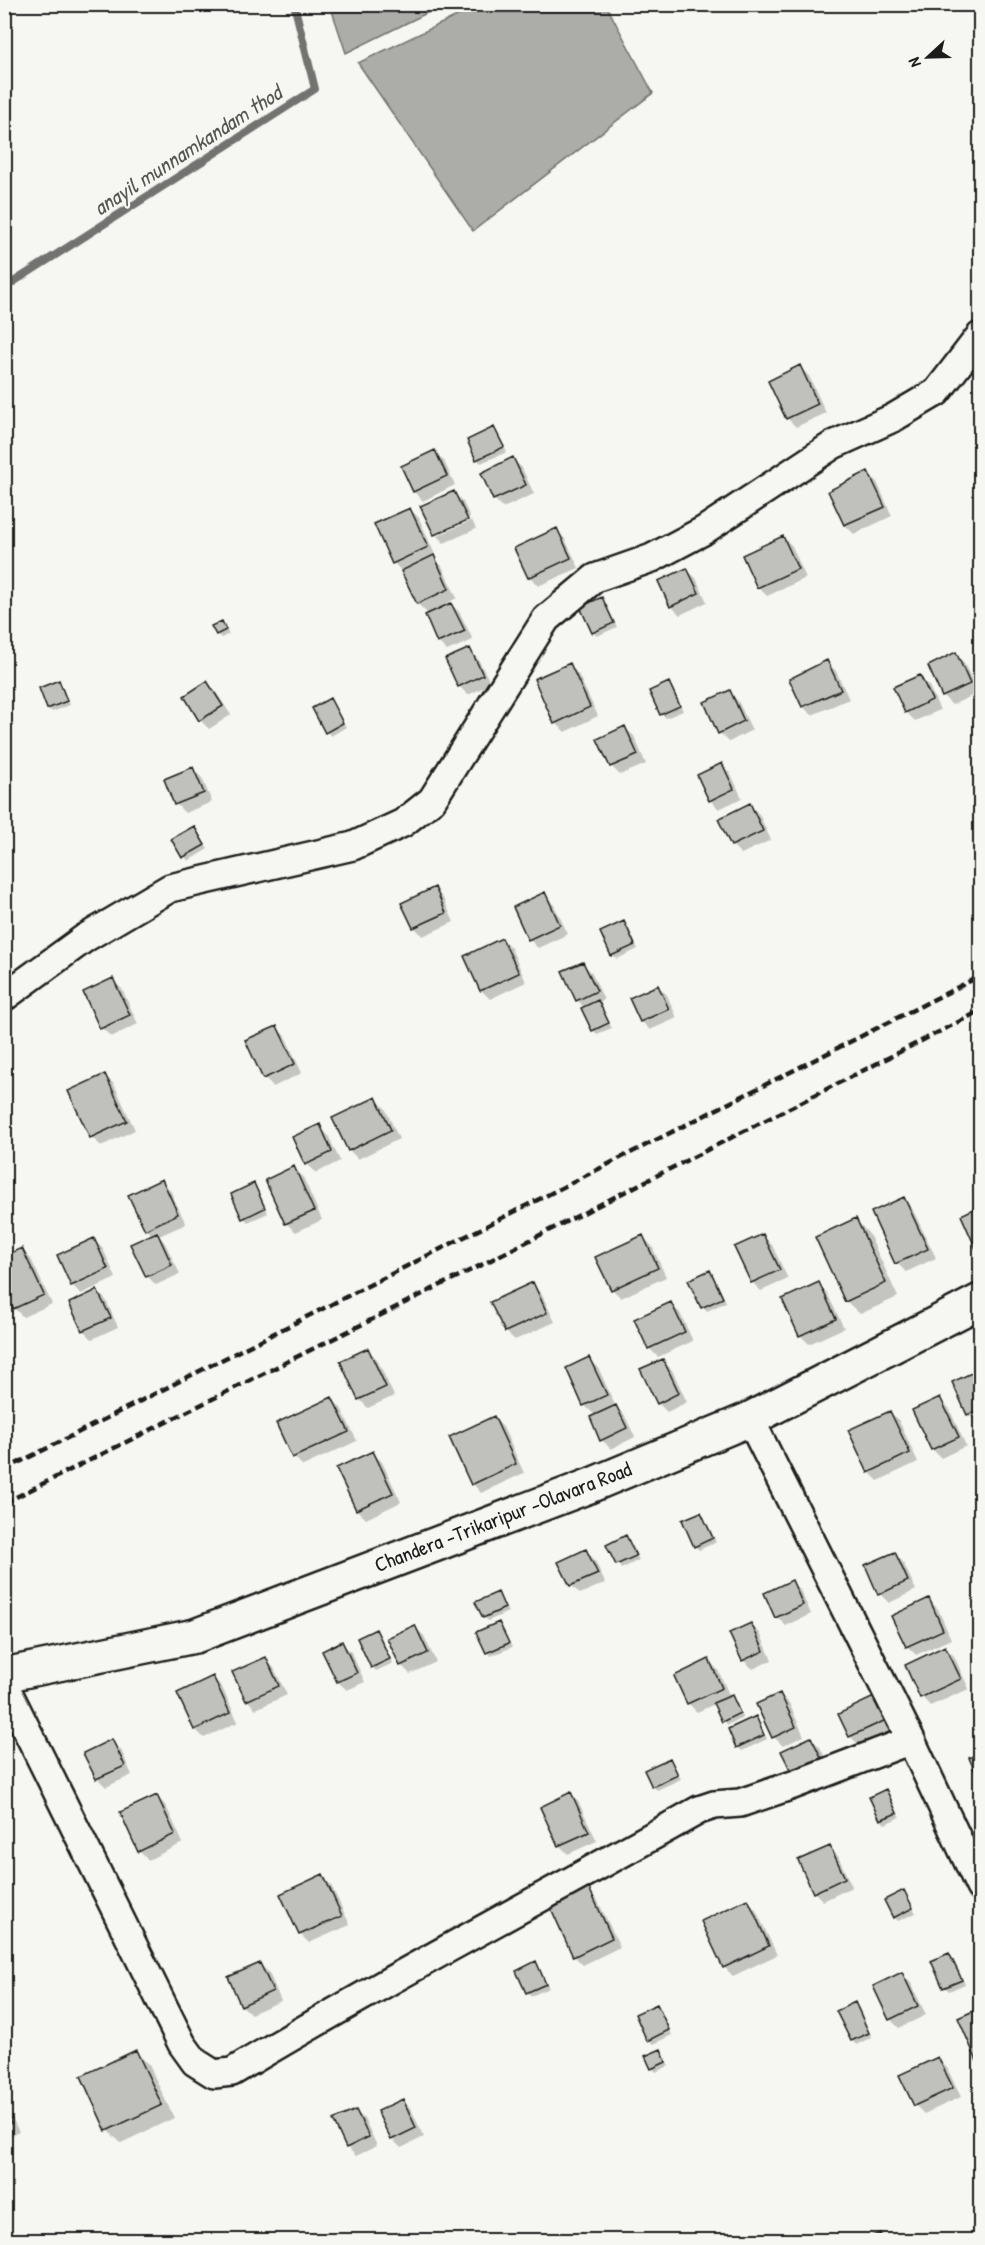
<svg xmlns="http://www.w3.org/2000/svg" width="985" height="2245" font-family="'Patrick Hand',sans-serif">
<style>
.water{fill:#acaca9;stroke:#727271;stroke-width:1.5}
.shadow{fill:#0003}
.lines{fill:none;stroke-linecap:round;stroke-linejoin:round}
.stream{stroke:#727271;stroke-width:8}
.building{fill:#c0c0bd;stroke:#1c1c1c;stroke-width:1.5}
.minor-casing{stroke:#1c1c1c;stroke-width:32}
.major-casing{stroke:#1c1c1c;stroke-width:38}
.minor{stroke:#f6f6f2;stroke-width:27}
.major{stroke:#f6f6f2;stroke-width:33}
.rail{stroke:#1c1c1c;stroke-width:4.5;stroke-dasharray:9 4.5;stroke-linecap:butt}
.labels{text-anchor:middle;stroke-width:4.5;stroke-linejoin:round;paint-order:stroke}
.street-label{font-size:21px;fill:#1c1c1c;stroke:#f6f6f2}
.water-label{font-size:22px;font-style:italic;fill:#565654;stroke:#f6f6f2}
</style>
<rect width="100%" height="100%" fill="#f6f6f2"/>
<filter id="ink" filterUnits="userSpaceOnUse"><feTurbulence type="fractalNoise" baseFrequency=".0167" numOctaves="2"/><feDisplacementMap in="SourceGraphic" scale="12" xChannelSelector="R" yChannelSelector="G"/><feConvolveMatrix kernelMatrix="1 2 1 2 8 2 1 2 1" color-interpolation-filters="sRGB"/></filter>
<g filter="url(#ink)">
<path class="water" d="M330,5V4L443,5L346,53Z
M480,5H606L653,93L473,231L358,63Z"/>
<path class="shadow" d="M800,367L809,376L826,413L796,427L787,418Z
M494,429L507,452L481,463L477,459Z
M435,452L444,461L455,485L423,501L414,492Z
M513,459L522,468L534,494L503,508L494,499Z
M868,473L877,482L892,516L854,534L845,525L830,491Z
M454,493L463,502L470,517L437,532V536L472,520L476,529L444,543L435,534Z
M410,509L419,518L436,557L434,558L442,566L457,598L449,602L460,613L473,640L447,651L439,643L427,616L429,615L418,604L403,573L394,563L376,525Z
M556,530L565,539L579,568L538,586L530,577L516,549Z
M783,537L792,546L806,578L767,596L758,587Z
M687,570L696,578L707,602L680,615L671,606Z
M601,599L605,603L617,627L597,636L593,632Z
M221,623L229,634L221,638L217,634Z
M469,650L478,659L491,684L468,695L459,686Z
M956,654L964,663L978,693L952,705L943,696Z
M827,662L836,671L849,699L812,715L803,707L791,679Z
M569,665L578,674L598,716L565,732L556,723Z
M920,677L929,686L940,710L915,721L906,712Z
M58,682L62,686L70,705L52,712L48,708Z
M207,683L216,692L231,715L209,729L200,720Z
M668,683L672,687L683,711L666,718L662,714Z
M729,692L738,701L752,730L729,742L720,733Z
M330,700L346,727L331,736L327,732Z
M625,728L634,736L646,764L620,775L611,766L599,740Z
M722,765L731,774L742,798L719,809L710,800Z
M193,769L202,778L212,802L185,813L176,804Z
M750,805L759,814L771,840L741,854L732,845Z
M193,828L208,849L188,861L173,840Z
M434,889L443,898L454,922L423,936L414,927Z
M544,894L553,903L568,934L538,948L529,939Z
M624,923L628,927L638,949L617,959L613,955L602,933Z
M502,939L511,948L526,982L490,999L481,990Z
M583,964L592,973L604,1000L598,1003L612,1028L597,1034L593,1030L585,1008L577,1000Z
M113,980L122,989L138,1024L111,1037L102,1028L85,993Z
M658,986L667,995L677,1018L650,1030L641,1021Z
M276,1027L285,1036L302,1073L273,1087L265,1078Z
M4,1074L12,1092L4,1095Z
M105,1076L114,1084L135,1130L101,1146L92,1137L70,1092Z
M376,1099L385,1108L399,1139L358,1159L349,1150Z
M319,1126L328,1135L340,1161L316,1173L307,1164Z
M294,1168L303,1177L322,1220L296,1232L287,1224L267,1180Z
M161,1181L170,1190L186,1224L159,1236L165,1243L180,1274L156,1285L147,1276L152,1235L146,1229Z
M253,1185L257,1189L268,1213L248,1222L244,1218Z
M904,1199L912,1208L936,1258L906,1272L897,1263Z
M980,1208V1254L963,1216Z
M856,1220L869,1234L898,1297L860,1314L846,1301Z
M763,1236L772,1245L788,1279L761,1291L752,1282Z
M643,1237L652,1246L666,1277L621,1298L612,1289Z
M94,1240L103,1249L116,1278L81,1294L72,1285Z
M22,1250L31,1259L52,1304L23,1317L14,1308Z
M710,1272L714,1276L726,1302L707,1311L702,1307Z
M532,1284L541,1293L555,1322L515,1340L506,1332Z
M818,1284L827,1293L844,1328L809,1344L800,1335Z
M97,1291L106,1300L118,1327L92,1339L83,1330Z
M671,1304L680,1313L693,1341L658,1357L649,1348Z
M368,1350L377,1359L394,1396L368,1408L359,1399Z
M589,1359L598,1367L615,1405H614L625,1416L635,1437L611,1449L602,1440L596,1416L585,1406L568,1368Z
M663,1361L672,1370L687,1402L667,1412L658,1403Z
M980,1370V1422L977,1423L968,1414L954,1383Z
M332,1399L341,1408L357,1441L303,1466L294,1457L278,1424Z
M940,1399L949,1408L966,1446L941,1458L932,1449Z
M890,1412L899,1421L918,1462L878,1481L869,1472Z
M494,1418L503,1427L524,1473L481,1493L473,1484Z
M373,1453L382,1462L401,1502L366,1519L357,1510L338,1469Z
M700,1514L704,1518L716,1542L699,1550L695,1546Z
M626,1537L639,1560L621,1569L608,1545Z
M586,1551L595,1560L605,1583L580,1594L571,1585Z
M894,1553L903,1562L916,1590L889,1603L880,1594Z
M791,1581L800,1590L811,1614L786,1626L777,1617L766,1594Z
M497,1594L508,1612L488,1621L484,1617Z
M929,1600L938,1609L951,1639L916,1655L907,1646Z
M498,1623L512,1647L491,1656L487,1652Z
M751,1625L760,1633L772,1660L753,1669L744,1661L731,1634Z
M415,1627L424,1636L436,1662L410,1674L401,1665Z
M376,1631L380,1635L393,1663L376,1671L372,1667Z
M342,1643L351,1652L365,1682L347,1690L338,1682Z
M945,1647L954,1656L969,1689L930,1706L922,1697Z
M265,1659L274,1668L287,1695L256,1709L247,1700Z
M709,1661L718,1670L730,1697L735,1700L743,1718L727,1725L715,1704L697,1712L688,1703Z
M213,1678L222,1687L238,1722L204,1738L195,1729Z
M780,1694L789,1703L804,1736L783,1746L774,1737Z
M875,1698L894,1729L859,1745L850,1736Z
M755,1718L759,1722L767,1739L742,1751L738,1747Z
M811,1739L820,1747L832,1772L804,1785Z
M112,1741L121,1750L132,1775L106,1787L97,1778Z
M670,1759L681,1779L657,1790L653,1786Z
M886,1791L890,1795L900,1817L885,1824L881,1820Z
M571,1794L579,1803L597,1841L568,1854L559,1845Z
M157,1797L166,1806L183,1843L148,1860L139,1851Z
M829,1847L838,1856L852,1887L823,1901L814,1892Z
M322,1876L331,1885L350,1925L309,1943L300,1934Z
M588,1890L597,1899L620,1947L583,1965L574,1956Z
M904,1892L916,1913L898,1921L894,1917Z
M747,1901L756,1910L777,1955L733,1976L724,1967Z
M949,1954L953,1958L965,1984L949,1991L945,1987Z
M535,1963L539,1967L549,1988L531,1996L527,1992Z
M260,1964L269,1973L281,2001L251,2014L242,2006L230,1978Z
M902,1974L911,1983L926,2015L899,2028L890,2019Z
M855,2004L859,2008L872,2037L856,2045L852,2040Z
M657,2006L661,2010L672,2035L653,2044L649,2040Z
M980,2009V2063L960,2019Z
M661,2051L669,2066L656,2072L652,2068Z
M136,2052L149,2065L174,2118L121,2143L107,2130Z
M938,2059L947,2068L961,2097L924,2114L915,2105Z
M4,2101L19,2132L4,2139Z
M403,2101L411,2109L424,2137L401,2148L392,2139Z
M356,2111L365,2120L377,2146L356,2156L347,2147Z"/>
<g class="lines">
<path class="stream" d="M4,288L315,89L294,4"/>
</g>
<path class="building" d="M800,365L818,404L786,419L768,381Z
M494,427L504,447L476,460L467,440Z
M435,450L447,476L413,492L401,466Z
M513,457L526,485L493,500L481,473Z
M868,471L885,507L844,525L828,491Z
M454,491L468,520L434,535L420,506Z
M410,508L428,547L392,564L374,524Z
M557,528L571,558L528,578L514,548Z
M783,536L798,569L757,588L742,555Z
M434,555L449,589L417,604L401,571Z
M687,568L699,593L670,607L658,581Z
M602,597L614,623L592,633L580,607Z
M451,603L465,631L437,643L425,615Z
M222,621L226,630L216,635L211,626Z
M470,648L483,675L458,687L445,659Z
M956,652L970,684L942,697L928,666Z
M827,660L841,690L802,707L789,679Z
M570,663L590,707L554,724L534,679Z
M920,675L932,700L905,713L893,687Z
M59,680L67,701L47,709L39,688Z
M207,681L223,706L199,721L184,696Z
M669,682L680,706L660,715L649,691Z
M730,690L744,721L718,734L704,702Z
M330,698L343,723L325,733L312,708Z
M625,726L638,755L610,767L597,739Z
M722,763L734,789L709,801L697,775Z
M193,767L204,793L174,805L164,779Z
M750,803L763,831L731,846L718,819Z
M194,826L205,845L182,858L171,839Z
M435,887L446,913L413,928L401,903Z
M545,892L560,925L528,940L513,907Z
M624,921L635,945L611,956L600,932Z
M502,938L519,973L480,991L464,956Z
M583,962L597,991L576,1001L562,971Z
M113,978L130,1015L100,1029L83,992Z
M658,985L669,1009L640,1022L629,998Z
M598,1000L609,1023L592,1031L581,1008Z
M277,1026L295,1064L263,1079L245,1040Z
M105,1074L127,1121L90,1138L68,1091Z
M376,1097L391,1130L348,1151L332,1118Z
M320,1124L332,1152L305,1165L292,1137Z
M294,1166L314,1211L285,1224L265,1180Z
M162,1179L178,1214L145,1230L128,1195Z
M254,1183L265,1208L242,1219L231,1194Z
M904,1197L928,1249L895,1264L871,1212Z
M980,1206V1258L961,1215Z
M856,1218L886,1283L845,1302L815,1237Z
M157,1232L172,1265L146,1277L130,1244Z
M763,1234L780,1270L751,1283L734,1247Z
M643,1235L658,1268L611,1290L595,1257Z
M94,1238L108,1269L71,1286L57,1255Z
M22,1248L44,1295L13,1309L4,1291V1256Z
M710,1270L723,1298L701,1308L688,1280Z
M533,1282L547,1313L505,1332L490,1302Z
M819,1282L836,1319L799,1336L782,1299Z
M97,1290L111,1318L82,1331L69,1303Z
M671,1302L685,1332L648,1349L634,1319Z
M368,1348L386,1387L358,1400L340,1361Z
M589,1357L607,1395L583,1406L566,1368Z
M663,1359L679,1393L657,1404L640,1369Z
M980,1369V1409L967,1415L952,1382Z
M332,1397L349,1432L292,1458L276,1423Z
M940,1397L959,1437L931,1450L912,1410Z
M616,1405L627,1428L600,1441L590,1417Z
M890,1411L910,1453L868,1473L848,1430Z
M494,1416L516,1464L471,1485L449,1437Z
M373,1451L393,1493L356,1510L336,1468Z
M701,1512L713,1538L694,1547L682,1520Z
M626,1535L636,1556L616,1565L606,1545Z
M586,1549L598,1574L570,1586L558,1562Z
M895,1552L908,1581L878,1595L865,1565Z
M792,1580L803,1605L775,1618L764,1593Z
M498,1592L505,1608L483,1618L475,1602Z
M929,1598L943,1630L906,1647L891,1616Z
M499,1622L509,1643L486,1653L476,1632Z
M751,1623L764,1651L742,1661L729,1633Z
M415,1625L428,1653L400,1666L387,1638Z
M376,1629L390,1659L371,1668L357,1638Z
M342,1641L357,1673L337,1682L322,1651Z
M945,1646L961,1679L920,1698L905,1665Z
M266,1657L279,1686L246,1701L232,1672Z
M709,1659L722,1688L687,1704L674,1676Z
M213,1676L230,1713L194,1730L177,1693Z
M780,1693L796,1727L772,1738L756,1704Z
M732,1695L740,1713L722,1722L713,1703Z
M876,1696L886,1720L849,1737L838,1714Z
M756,1716L764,1735L736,1748L728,1729Z
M811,1737L824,1763L794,1777L781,1751Z
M112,1739L125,1766L96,1779L83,1753Z
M980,1753V1783L969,1758Z
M670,1758L678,1775L652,1787L644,1770Z
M886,1789L897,1813L880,1820L869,1797Z
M571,1792L589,1832L558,1846L540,1807Z
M157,1795L175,1834L138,1852L120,1812Z
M830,1846L845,1878L813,1893L798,1860Z
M323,1874L342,1916L299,1935L280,1894Z
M589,1888L612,1938L573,1957L550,1906Z
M904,1890L913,1908L893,1918L884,1900Z
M748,1899L769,1946L723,1968L701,1921Z
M949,1953L962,1980L943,1988L931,1961Z
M536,1961L546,1984L526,1993L516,1971Z
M260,1963L273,1991L241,2006L228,1977Z
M902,1972L918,2006L889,2020L873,1986Z
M855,2002L869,2033L851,2041L836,2011Z
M657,2004L669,2030L647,2041L635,2014Z
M980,2008V2060L977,2061L958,2018Z
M661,2049L666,2062L651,2069L645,2056Z
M136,2050L162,2105L106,2131L81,2076Z
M938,2057L953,2088L914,2106L899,2075Z
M403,2099L416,2128L391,2140L377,2111Z
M4,2108L11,2123L4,2126Z
M356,2110L369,2137L346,2148L333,2120Z
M880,2233L883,2240H863Z"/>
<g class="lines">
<g class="minor-casing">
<path id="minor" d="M4,997L85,938L170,888L353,846L403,823L432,800L546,619L595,578L652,558L703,531L833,445L893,418L937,392L980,336
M750,1419L911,1740L980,1887
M4,1684L182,2044L195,2062L214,2074L232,2072C385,1980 543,1898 699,1810L714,1805L740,1803L793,1785L911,1740"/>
</g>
<g class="major-casing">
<path id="major" d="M4,1675L195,1636L589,1486L750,1419L980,1301"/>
</g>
<use href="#minor" class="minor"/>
<use href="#major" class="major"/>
<path class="rail" d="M4,1470L980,976
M4,1503L485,1263L980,1011"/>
</g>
</g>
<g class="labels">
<g class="street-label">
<text transform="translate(503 1517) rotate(-21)" y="7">Chandera -Trikaripur -Olavara Road</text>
</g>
<g class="water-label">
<text transform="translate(187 150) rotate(-33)" y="8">anayil munnamkandam thod</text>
</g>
</g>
<rect width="985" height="2245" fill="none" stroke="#f6f6f2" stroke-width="24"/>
<rect x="12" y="12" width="961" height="2221" fill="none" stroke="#1c1c1c" stroke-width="2" filter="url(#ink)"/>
<g transform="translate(928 57) rotate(248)" stroke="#f6f6f2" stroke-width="4.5" paint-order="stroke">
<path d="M0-4.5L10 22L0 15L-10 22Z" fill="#1c1c1c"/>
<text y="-9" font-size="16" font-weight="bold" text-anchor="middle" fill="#1c1c1c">N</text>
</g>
</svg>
